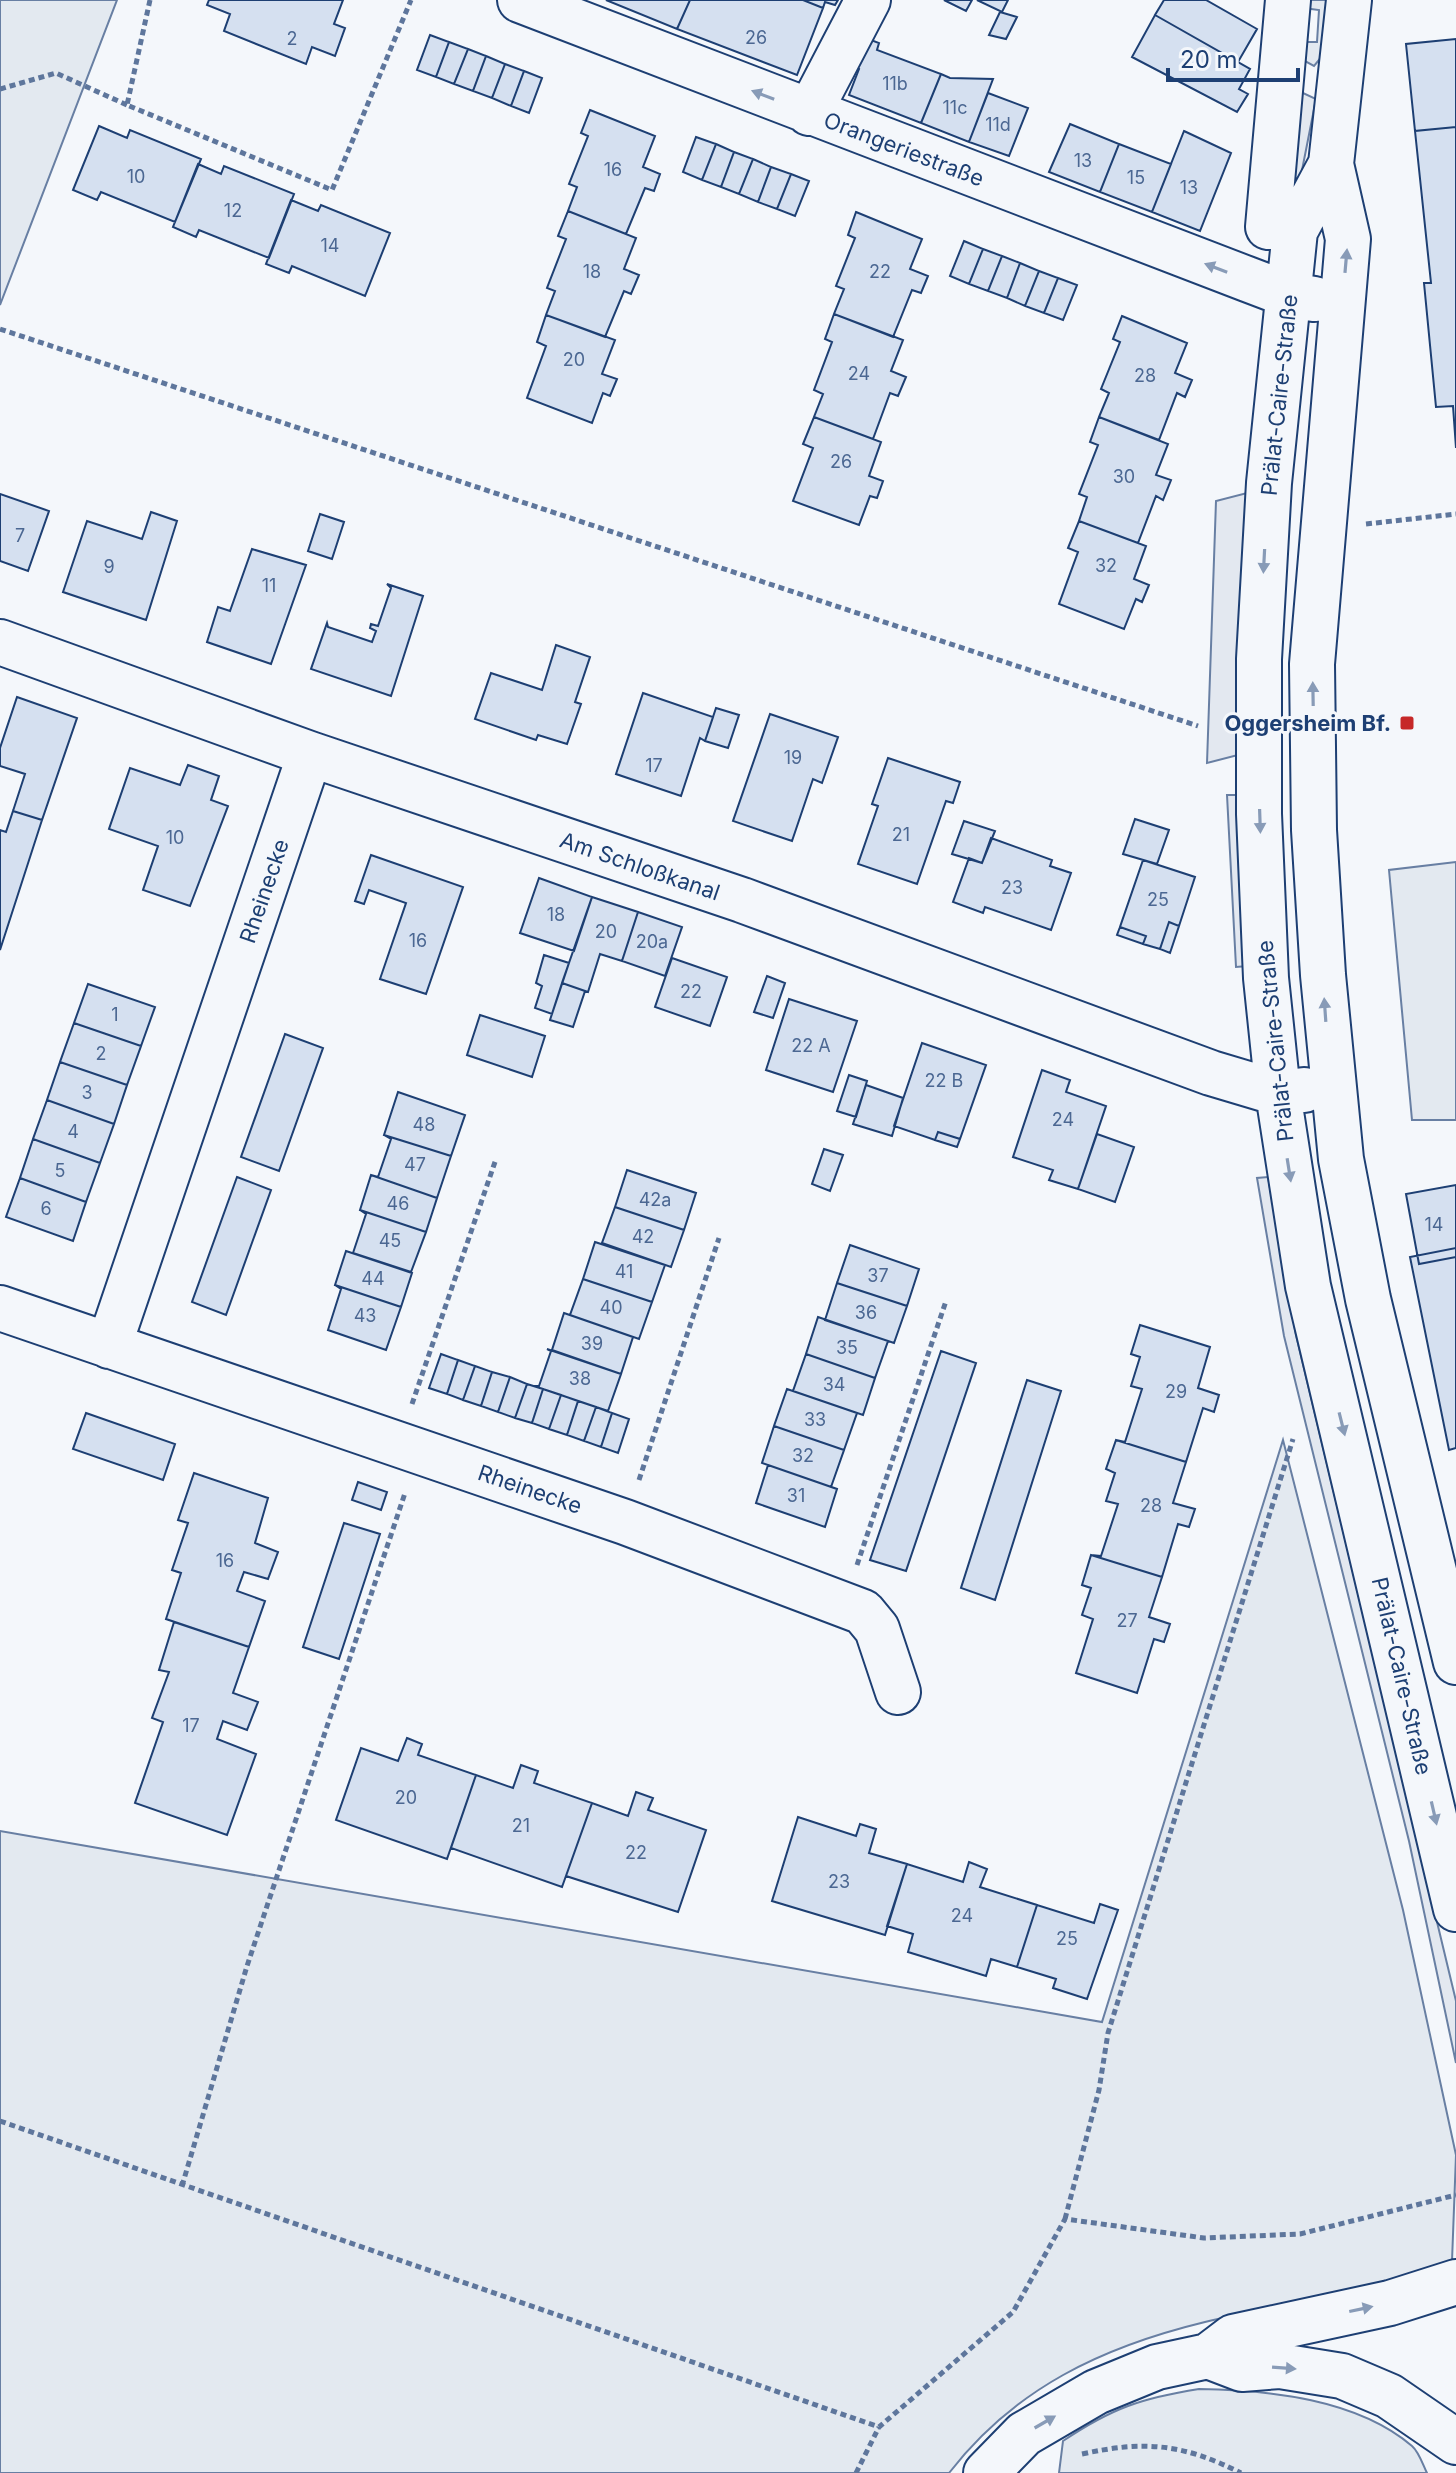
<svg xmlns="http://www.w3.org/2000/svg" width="1456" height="2473" font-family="Inter,sans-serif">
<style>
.green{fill:#e3e9f0;stroke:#687fa3;stroke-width:2}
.parking{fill:#e3e8f0;stroke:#687fa3;stroke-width:2}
.building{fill:#d5e0f0;stroke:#1d3f73;stroke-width:2}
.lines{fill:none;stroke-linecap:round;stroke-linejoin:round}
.minor-casing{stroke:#1d3f73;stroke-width:48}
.path{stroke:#5e769c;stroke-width:5;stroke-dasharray:6 4;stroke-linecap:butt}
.minor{stroke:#f4f7fb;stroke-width:44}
.oneway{fill:#889bb7}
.poi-dot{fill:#c62828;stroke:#f4f7fb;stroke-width:3}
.labels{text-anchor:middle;stroke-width:6;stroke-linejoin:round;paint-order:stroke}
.number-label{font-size:18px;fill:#4b6792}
.street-label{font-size:22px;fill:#1d3f73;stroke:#f4f7fb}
.poi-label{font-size:22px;font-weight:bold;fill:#1d3f73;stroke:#f4f7fb;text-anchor:end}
</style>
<rect width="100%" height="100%" fill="#f4f7fb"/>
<path class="green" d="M0,0H117L0,305Z
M1304,0H1328L1324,54L1314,66L1301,59L1302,42H1317L1319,10L1304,8Z
M1288,86L1316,99L1293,216Z
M1456,862V1120H1412L1389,870Z
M1283,1440L1403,1910L1456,2155L1452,2261C1375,2297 1288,2302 1205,2322C1102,2347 1015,2388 949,2473H0V1831L1102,2022Z
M1199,2389C1269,2390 1357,2399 1412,2446C1419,2452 1423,2465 1427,2473H1059L1063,2441C1112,2408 1142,2398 1199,2389Z"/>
<path class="parking" d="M1247,493L1238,755L1207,763L1216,501Z
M1227,795H1240L1248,966L1236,967Z
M1268,1177L1296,1335L1456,2001V2063L1409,1841L1284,1336L1257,1178Z"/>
<path class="building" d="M209,0H343L334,24L345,28L335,56L312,47L306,64L224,31L230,14L207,5Z
M606,0H690L677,29Z
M690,0H803L823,8L797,75L677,29Z
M803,0H838L835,5L825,2L823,8Z
M944,0H972L966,11Z
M977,0H1008L1002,12Z
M1164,0H1206L1257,29L1238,62L1155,15Z
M1000,12L1017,17L1006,39L989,35Z
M1155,15L1250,69L1239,89L1248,94L1237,112L1132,57Z
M430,35L449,42L436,77L417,70Z
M863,37L879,43L877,50L941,74L921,123L849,95L859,69L848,63Z
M1456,39V127L1415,131L1406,44Z
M449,42L468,49L454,84L436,77Z
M468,49L486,56L473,91L454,84Z
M486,56L505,64L492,98L473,91Z
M505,64L524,71L511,106L492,98Z
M524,71L542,78L529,113L511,106Z
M941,74L950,78L993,79L969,142L921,123Z
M988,93L1028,108L1009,156L969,142Z
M590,110L655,136L643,167L660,174L654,191L645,188L626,234L568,211L577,187L569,184L588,136L581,133Z
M1070,124L1119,144L1100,192L1049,172Z
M99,126L127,138L130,130L201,159L175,222L101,192L97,200L73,190Z
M1456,127V448L1453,406L1436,407L1424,283H1431L1415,131Z
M1184,131L1231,153L1200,231L1152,212Z
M696,137L716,144L702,180L683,172Z
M716,144L734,152L721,187L702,180Z
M1119,144L1171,164L1152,212L1100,192Z
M734,152L753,159L739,194L721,187Z
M753,159L771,167L758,202L739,194Z
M198,164L221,174L224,166L294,194L269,258L199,230L196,237L173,227Z
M771,167L791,174L777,209L758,202Z
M791,174L809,181L795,216L777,209Z
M291,200L318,211L321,205L390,233L365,296L292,266L289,273L266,264Z
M568,211L636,238L624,269L639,275L631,294L624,291L605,337L546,315L555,291L547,288L566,239L558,236Z
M856,212L922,239L910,269L928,276L921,293L912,290L893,337L834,314L844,289L836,286L855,238L848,235Z
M964,241L983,249L969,284L950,276Z
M983,249L1002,256L988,291L969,284Z
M1002,256L1020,263L1007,298L988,291Z
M1020,263L1039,271L1025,306L1007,298Z
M1039,271L1058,278L1044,313L1025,306Z
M1058,278L1077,285L1063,320L1044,313Z
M834,314L903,340L891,371L906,377L898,396L890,393L873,439L814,417L823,394L814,390L832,342L825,339Z
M546,315L615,340L602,374L617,379L610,396L603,393L592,423L527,398L546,346L537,342Z
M1122,316L1187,343L1175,373L1192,380L1185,397L1177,393L1159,440L1099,417L1109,393L1101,389L1120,342L1113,339Z
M814,417L881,442L869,476L883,481L877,498L870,496L859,525L793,501L813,448L803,444Z
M1099,417L1168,444L1156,475L1171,480L1163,500L1156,496L1138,543L1079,521L1087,497L1079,494L1098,445L1090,442Z
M0,494L49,511L28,571L0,561Z
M151,512L177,521L146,620L63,592L87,521L142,539Z
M320,514L344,522L332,559L308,551Z
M1079,521L1146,546L1134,579L1149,585L1142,602L1136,599L1124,629L1059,604L1078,552L1068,548Z
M252,549L306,565L271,664L207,642L218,607L230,611Z
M387,584L423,596L391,696L311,669L327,623L328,627L372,642L376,631L370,628L371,624L378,626L391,588Z
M556,645L590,657L575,702L581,704L567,744L538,735L536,740L475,719L491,673L542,690Z
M643,693L713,717L705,741L700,738L681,796L616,774Z
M17,697L77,718L42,820L13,811L25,774L0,766V748Z
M716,708L739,715L728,748L705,741Z
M770,714L838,737L822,783L813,779L792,841L733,821Z
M888,758L960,782L953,803L946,801L917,884L858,864L878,806L872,804Z
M188,765L219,776L211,800L228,806L190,906L143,890L158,846L109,829L130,768L180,785Z
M13,811L42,820L0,950V830L6,832Z
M1135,819L1169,830L1157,864L1123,854Z
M964,821L995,831L982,863L952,854Z
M991,838L1052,860L1050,866L1071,873L1051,930L985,907L983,913L953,902L969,858L982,863Z
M371,855L463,887L426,994L380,979L406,903L369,890L364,904L355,901Z
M1143,860L1195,877L1179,926L1169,922L1160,949L1143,944L1146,936L1120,927Z
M539,878L592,897L574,951L520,933Z
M592,897L638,912L622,961L600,954L588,992L562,983Z
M638,912L682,927L665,976L622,961Z
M1169,922L1179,926L1170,953L1160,949Z
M1120,927L1146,936L1143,944L1117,935Z
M544,955L569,963L552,1014L535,1008L542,986L536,983Z
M672,958L727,977L710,1026L655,1007Z
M767,976L785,983L773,1018L754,1012Z
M562,983L585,991L573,1027L550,1020Z
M88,984L155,1007L141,1046L74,1023Z
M789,999L857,1021L833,1092L766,1070Z
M480,1015L545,1036L532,1077L467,1055Z
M74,1023L141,1046L127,1085L60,1062Z
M285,1034L323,1048L279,1171L241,1157Z
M922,1043L986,1065L960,1139L938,1132L935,1140L894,1126Z
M60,1062L127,1085L114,1124L47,1100Z
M1042,1070L1070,1080L1066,1092L1106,1106L1078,1189L1049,1180L1053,1170L1013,1157Z
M849,1075L867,1081L856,1117L837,1111Z
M866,1085L903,1098L892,1136L853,1124Z
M398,1092L465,1115L451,1156L384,1135Z
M47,1100L114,1124L100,1163L33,1139Z
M938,1132L960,1139L957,1147L935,1140Z
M1097,1134L1134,1147L1115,1202L1078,1189Z
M384,1135L451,1156L437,1198L371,1175L378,1177L391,1139Z
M33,1139L100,1163L86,1202L20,1178Z
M824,1149L843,1155L830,1191L812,1184Z
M627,1170L696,1193L684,1230L615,1207Z
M371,1175L437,1198L426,1232L360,1210Z
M237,1177L271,1190L226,1315L192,1302Z
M20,1178L86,1202L73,1241L6,1217Z
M1456,1185V1257L1419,1264L1406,1194Z
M615,1207L684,1230L671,1267L602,1243Z
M360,1210L426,1232L411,1272L353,1253L366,1214Z
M595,1242L665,1265L652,1302L583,1279Z
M850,1245L919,1269L907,1306L837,1283Z
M1456,1248V1448L1449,1450L1410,1257Z
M346,1251L412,1273L401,1307L335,1285Z
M583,1279L652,1302L639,1339L570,1315Z
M837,1283L907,1306L894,1343L825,1320Z
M335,1285L401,1307L386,1350L328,1330L341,1289Z
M564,1313L633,1337L621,1374L552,1350Z
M818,1317L888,1341L875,1378L806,1354Z
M1140,1325L1210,1347L1198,1388L1219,1395L1214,1412L1203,1408L1186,1462L1116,1440L1125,1442L1142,1389L1131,1386L1140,1357L1131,1354Z
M547,1349L621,1374L608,1411L534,1386H539L551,1351Z
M941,1351L976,1363L906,1571L870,1560Z
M441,1354L458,1360L447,1394L429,1388Z
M806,1354L875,1378L863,1415L793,1391Z
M458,1360L475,1366L463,1400L447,1394Z
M475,1366L492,1372L481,1406L463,1400Z
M492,1372L510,1377L498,1412L481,1406Z
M510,1377L527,1384L515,1418L498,1412Z
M1027,1380L1061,1391L995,1600L961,1588Z
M527,1384L543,1389L532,1423L515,1418Z
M543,1389L561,1395L549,1429L532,1423Z
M787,1389L857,1413L844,1450L774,1426Z
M561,1395L578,1401L567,1435L549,1429Z
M578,1401L596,1407L584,1441L567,1435Z
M596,1407L612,1413L601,1447L584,1441Z
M86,1413L175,1444L163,1480L73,1449Z
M612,1413L629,1419L618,1453L601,1447Z
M774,1426L844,1450L831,1487L762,1463Z
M1116,1440L1186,1462L1173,1503L1195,1509L1189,1527L1178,1524L1162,1577L1091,1555L1101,1556L1118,1504L1106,1501L1115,1473L1106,1469Z
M768,1465L837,1489L825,1527L756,1503Z
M194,1473L268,1498L255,1543L278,1552L268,1579L244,1572L237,1591L265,1601L249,1647L166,1619L181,1573L172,1570L188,1523L178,1520Z
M358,1482L387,1492L381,1510L352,1500Z
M344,1523L380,1534L339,1659L303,1647Z
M1091,1555L1162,1577L1149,1617L1170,1624L1164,1642L1154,1639L1137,1693L1076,1673L1093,1619L1082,1615L1091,1588L1082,1585Z
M174,1622L249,1647L233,1693L258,1702L247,1730L223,1721L217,1739L256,1754L227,1835L135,1803L163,1722L152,1718L169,1672L159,1670Z
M407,1738L422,1744L418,1755L476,1775L447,1859L336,1820L361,1748L398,1761Z
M521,1765L538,1771L534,1783L592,1803L562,1887L451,1848L476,1775L513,1788Z
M636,1792L653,1798L648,1810L706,1830L678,1912L566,1876L592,1803L628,1816Z
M798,1817L856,1836L860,1824L876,1829L869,1853L907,1864L885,1935L772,1901Z
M969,1862L987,1869L980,1887L1037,1905L1017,1967L991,1959L986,1976L908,1952L913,1934L887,1926L907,1864L963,1882Z
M1100,1904L1118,1910L1087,1999L1053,1988L1056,1979L1017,1967L1037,1905L1094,1923Z"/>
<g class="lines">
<g class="minor-casing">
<path id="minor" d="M520,0L1247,279L1289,295L1314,299
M1349,0L1331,164L1348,239L1312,664L1314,830L1323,975L1341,1159L1368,1299L1456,1662
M809,113L868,0
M1331,164L1295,231L1269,483L1259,659V814L1266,978L1278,1093L1308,1286L1456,1909
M1268,227L1288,0
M0,642L310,754L742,900L1211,1073L1278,1093L1304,1090
M0,1308L625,1522L863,1612L877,1629L898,1692
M109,1346L310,754
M1208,2356L1242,2369L1280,2366L1342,2376L1389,2396L1456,2442
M986,2473L1024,2434L1096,2392L1157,2367L1208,2356L1233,2337L1390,2303L1456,2282"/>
</g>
<path class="path" d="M150,0L127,105L332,190L411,0
M0,89L56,73L127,105
M0,329L1198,726
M1366,524L1456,514
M412,1404L496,1159
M639,1480L719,1238
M857,1565L946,1301
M0,2121L879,2427L1013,2312L1065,2219L1204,2238L1300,2234L1456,2195
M182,2186L247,1966L405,1493
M1065,2219L1099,2090L1108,2033L1293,1439
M1082,2454C1146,2440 1183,2444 1241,2473
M856,2473L879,2427"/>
<use href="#minor" class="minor"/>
</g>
<defs><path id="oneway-solid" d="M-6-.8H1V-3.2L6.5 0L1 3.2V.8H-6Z" transform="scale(2)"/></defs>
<g class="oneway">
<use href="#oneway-solid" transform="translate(763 95) rotate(-159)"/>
<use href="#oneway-solid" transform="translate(1346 261) rotate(-85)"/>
<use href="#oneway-solid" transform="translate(1216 268) rotate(-159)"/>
<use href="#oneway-solid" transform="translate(1264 561) rotate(93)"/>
<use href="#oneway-solid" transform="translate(1313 694) rotate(-91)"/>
<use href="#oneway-solid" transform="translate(1260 821) rotate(88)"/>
<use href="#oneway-solid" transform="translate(1325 1010) rotate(-94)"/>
<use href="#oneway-solid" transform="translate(1289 1170) rotate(81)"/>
<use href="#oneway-solid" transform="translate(1342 1424) rotate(76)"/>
<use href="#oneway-solid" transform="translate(1434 1813) rotate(77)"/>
<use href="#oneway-solid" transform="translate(1361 2309) rotate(-12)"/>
<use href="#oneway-solid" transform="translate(1284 2368) rotate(4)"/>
<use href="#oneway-solid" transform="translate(1045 2422) rotate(-30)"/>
</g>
<rect class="poi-dot" x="1399" y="715" width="16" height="16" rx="4"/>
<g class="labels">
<g class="number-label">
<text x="756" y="44">26</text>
<text x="292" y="45">2</text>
<text x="895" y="90">11b</text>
<text x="955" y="114">11c</text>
<text x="998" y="131">11d</text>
<text x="1083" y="167">13</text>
<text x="613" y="176">16</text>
<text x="136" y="183">10</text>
<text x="1136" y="184">15</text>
<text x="1189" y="194">13</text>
<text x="233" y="217">12</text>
<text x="330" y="252">14</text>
<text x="592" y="278">18</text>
<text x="880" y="278">22</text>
<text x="574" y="366">20</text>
<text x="859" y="380">24</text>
<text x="1145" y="382">28</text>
<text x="841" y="468">26</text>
<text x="1124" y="483">30</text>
<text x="20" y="542">7</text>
<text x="1106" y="572">32</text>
<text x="109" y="573">9</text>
<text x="269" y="592">11</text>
<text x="793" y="764">19</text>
<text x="654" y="772">17</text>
<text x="901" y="841">21</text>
<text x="175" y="844">10</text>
<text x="1012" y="894">23</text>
<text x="1158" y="906">25</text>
<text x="556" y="921">18</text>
<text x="606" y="938">20</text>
<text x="418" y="947">16</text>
<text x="652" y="948">20a</text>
<text x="691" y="998">22</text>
<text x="115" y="1021">1</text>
<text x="811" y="1052">22 A</text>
<text x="101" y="1060">2</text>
<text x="944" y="1087">22 B</text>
<text x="87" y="1099">3</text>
<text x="1063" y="1126">24</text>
<text x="424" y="1131">48</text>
<text x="73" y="1138">4</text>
<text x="415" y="1171">47</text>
<text x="60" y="1177">5</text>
<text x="655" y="1206">42a</text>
<text x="398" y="1210">46</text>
<text x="46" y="1215">6</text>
<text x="1434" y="1231">14</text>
<text x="643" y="1243">42</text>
<text x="390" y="1247">45</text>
<text x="624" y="1278">41</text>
<text x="878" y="1282">37</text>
<text x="373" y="1285">44</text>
<text x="611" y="1314">40</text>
<text x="866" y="1319">36</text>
<text x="365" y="1322">43</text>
<text x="592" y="1350">39</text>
<text x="847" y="1354">35</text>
<text x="580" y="1385">38</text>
<text x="834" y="1391">34</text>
<text x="1176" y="1398">29</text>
<text x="815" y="1426">33</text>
<text x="803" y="1462">32</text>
<text x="796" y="1502">31</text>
<text x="1151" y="1512">28</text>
<text x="225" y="1567">16</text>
<text x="1127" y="1627">27</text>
<text x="191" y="1732">17</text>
<text x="406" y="1804">20</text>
<text x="521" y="1832">21</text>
<text x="636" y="1859">22</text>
<text x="839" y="1888">23</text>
<text x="962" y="1922">24</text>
<text x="1067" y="1945">25</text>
</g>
<g class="street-label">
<text transform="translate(904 149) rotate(21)" y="8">Orangeriestraße</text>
<text transform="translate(1279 395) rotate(-84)" y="8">Prälat-Caire-Straße</text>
<text transform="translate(640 866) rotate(19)" y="8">Am Schloßkanal</text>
<text transform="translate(264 891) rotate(-71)" y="8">Rheinecke</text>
<text transform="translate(1275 1041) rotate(-96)" y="8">Prälat-Caire-Straße</text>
<text transform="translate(530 1489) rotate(19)" y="8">Rheinecke</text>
<text transform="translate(1402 1676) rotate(77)" y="8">Prälat-Caire-Straße</text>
</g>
<g class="poi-label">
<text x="1391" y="731">Oggersheim Bf.</text>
</g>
</g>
<path d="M1168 68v12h130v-12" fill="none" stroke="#1d3f73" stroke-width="4"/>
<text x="1180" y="68" font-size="24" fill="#1d3f73" stroke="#f4f7fb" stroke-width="6" paint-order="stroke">20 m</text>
</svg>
